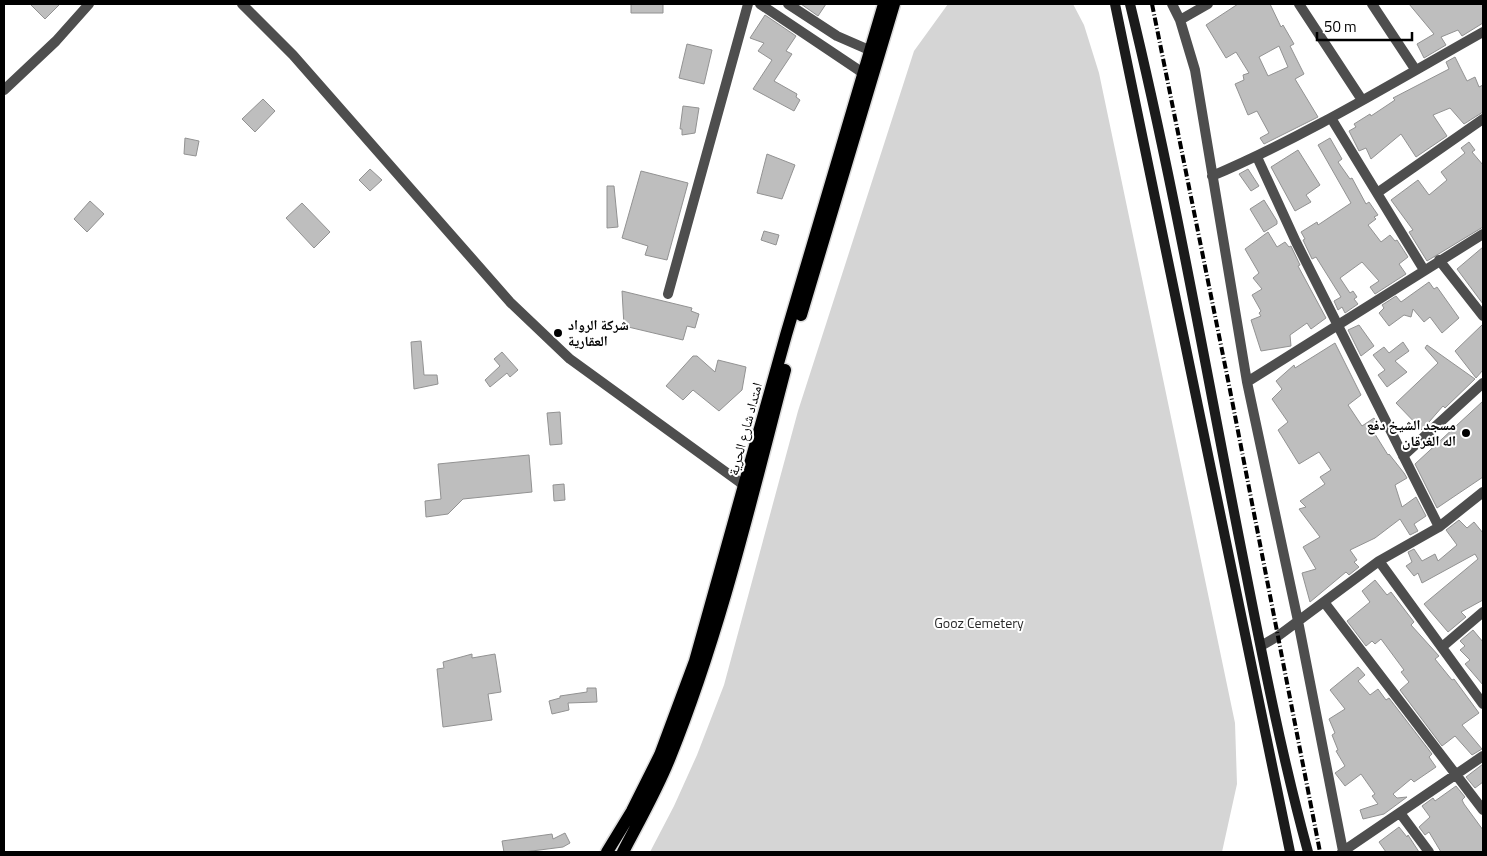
<svg xmlns="http://www.w3.org/2000/svg" width="1487" height="856" font-family="'Titillium Web','Noto Naskh Arabic',sans-serif">
<style>
.green{fill:#d5d5d5}
.building{fill:#bebebe;stroke:#929292;fill-rule:evenodd}
.lines{fill:none;stroke-linecap:round;stroke-linejoin:round}
.primary-casing{stroke:#dbdbdb;stroke-width:15}
.street{stroke:#4e4e4e;stroke-width:10}
.secondary{stroke:#1b1b1b;stroke-width:10}
.primary{stroke:#000;stroke-width:12}
.rail{stroke:#000;stroke-width:4;stroke-dasharray:8 2.5 1 2.5;stroke-linecap:butt}
.poi-dot{fill:#000;stroke:#fff;stroke-width:2}
.labels{text-anchor:middle;stroke-width:4;stroke-linejoin:round;paint-order:stroke}
.poi-label{font-size:14px;font-weight:bold;fill:#000;stroke:#fff;text-anchor:start}
.street-label{font-size:14px;fill:#000;stroke:#fff}
.park-label{font-size:14px;fill:#2c2c2c;stroke:#fff}
</style>
<rect width="100%" height="100%" fill="#fff"/>
<path class="green" d="M948,4H1073L1084,25L1099,73L1235,723L1237,784L1222,852H650L674,806L697,755L724,685L798,411L914,51Z"/>
<path class="building" d="M30,4H60L45,19Z
M631,4H663V13H631Z
M801,4H826L818,16Z
M1238,4H1270L1281,27L1283,25L1294,44L1290,46L1304,74L1295,79L1318,117L1264,144L1260,138L1269,133L1257,111L1248,115L1235,84L1244,80L1243,75L1249,73L1236,52L1226,58L1206,25ZM1279,46L1288,67L1268,76L1259,57Z
M1409,4H1483V23L1462,36L1458,30L1441,37L1446,45L1424,58L1417,44L1434,34Z
M765,15L796,36L786,51L792,54L774,81L797,94L796,97L800,100L794,111L753,89L772,60L758,51L764,43L750,38Z
M687,44L712,50L704,84L679,78Z
M1455,57L1467,81L1475,77L1479,87L1483,85V112L1464,124L1450,108L1433,115L1447,136L1416,157L1401,134L1371,159L1366,148L1359,151L1349,131L1356,127L1354,124L1370,114L1371,116L1395,100L1393,98L1449,69L1446,62Z
M263,99L275,111L255,132L242,119Z
M683,106L699,108L695,133L682,135V129H680Z
M185,138L199,141L196,156L184,154Z
M1330,138L1342,159L1338,162L1350,179L1352,178L1366,204L1369,202L1378,215L1374,217L1376,219L1368,225L1381,242L1390,235L1395,241L1397,240L1408,257L1399,264L1406,274L1375,294L1370,287L1379,281L1362,262L1340,278L1350,293L1353,291L1357,297L1354,299L1358,304L1345,313L1342,307L1338,310L1334,301L1341,297L1316,257L1312,259L1303,240L1305,239L1301,232L1317,222L1318,225L1351,203L1318,145Z
M1469,142L1475,150L1472,152L1483,165V227L1427,261L1409,232L1413,230L1391,200L1418,180L1429,195L1447,180L1441,172L1465,153L1461,148Z
M1298,150L1320,185L1306,195L1311,202L1295,211L1271,167Z
M767,154L795,165L782,199L757,193Z
M370,169L382,180L370,191L359,180Z
M1248,169L1259,186L1251,191L1239,174Z
M641,171L688,183L667,260L645,255L648,246L622,238Z
M607,186H614L618,227L607,228Z
M1264,200L1277,221V224L1264,232L1250,209Z
M90,201L104,214L87,232L74,219Z
M302,203L330,232L314,248L286,218Z
M764,231L779,235L776,245L761,240Z
M1268,232L1277,247L1285,242L1289,247L1291,246L1300,265L1298,266L1326,318L1311,329L1307,323L1290,335L1291,346L1261,351L1251,320L1261,316L1259,313L1261,311L1252,295L1262,289L1253,278L1259,273L1245,249Z
M1483,247V304L1457,269Z
M1429,282L1434,289L1437,287L1459,318L1442,333L1430,317L1424,322L1413,309L1411,317L1404,315L1389,326L1379,313L1384,308L1382,305L1396,296L1401,302Z
M622,291L692,308L691,311L699,314L695,328L687,326L683,340L624,326Z
M1483,324V370L1476,378L1455,351Z
M1359,325L1374,346L1361,356L1348,330Z
M421,341L424,375H437L438,384L414,389L411,342Z
M1403,342L1409,351L1395,361L1407,372L1387,387L1378,375L1385,370L1373,355L1384,347L1389,353Z
M1335,343L1361,395L1348,405L1362,426L1374,418L1380,428L1373,431L1388,455L1389,454L1404,473L1407,478L1395,485L1402,507L1416,497L1426,516L1414,524L1418,531L1410,535L1400,519L1375,538L1350,550L1357,560L1354,562L1359,567L1349,575L1346,572L1310,602L1302,573L1316,569L1303,547L1320,537L1299,509L1306,507L1300,501L1325,484L1320,477L1331,470L1319,452L1299,464L1278,430L1288,422L1272,399L1282,389L1276,381L1294,365L1295,368Z
M1427,345L1475,379L1445,408L1443,406L1422,430L1396,403L1438,363L1425,348Z
M502,352L518,370L510,377L507,373L490,387L485,380L500,366L494,359Z
M693,356H697L715,372L718,360L746,367L742,390L719,411L693,390L683,400L666,386Z
M1483,401V477L1437,508L1415,464Z
M560,412L562,444L550,445L547,413Z
M529,455L532,492L463,499L448,514L426,517L425,501L441,499L438,464Z
M564,484L565,500L554,501L553,485Z
M1459,520L1467,528L1474,522L1483,533V600L1461,612L1466,617L1448,632L1424,604L1478,559L1475,554L1422,583L1418,573L1414,576L1406,566L1412,562L1408,552L1414,549L1422,561L1435,554L1438,561L1457,545L1446,530Z
M1375,580L1387,595L1391,592L1414,622L1411,625L1439,656L1435,659L1452,680L1454,679L1479,713L1462,725L1482,749L1472,755L1455,736L1442,746L1400,690L1409,682L1401,672L1404,670L1381,639L1375,644L1372,641L1366,646L1347,621L1370,602L1362,591Z
M1473,630L1483,642V685L1465,664L1470,660L1460,650L1465,646L1460,641Z
M472,654V658L495,654L501,692L488,694L492,720L443,727L437,669L444,668L443,662Z
M1358,667L1365,675L1358,681L1370,695L1378,689L1386,700L1389,698L1432,754L1429,757L1436,767L1414,782L1411,779L1393,794L1397,798L1407,797L1384,814L1363,819L1360,810L1378,804L1372,796L1375,794L1361,774L1345,786L1335,773L1345,766L1336,751L1338,750L1332,735L1335,733L1329,719L1345,709L1330,690Z
M587,688H596L597,702L568,703L569,710L552,714L549,701L560,698V696L587,692Z
M1483,764V782L1475,788L1466,777Z
M1456,786L1465,797L1462,800L1464,804L1483,830V852H1441L1429,832L1425,835L1419,827L1430,817L1422,806L1433,798L1435,801Z
M1399,827L1407,837L1408,835L1419,852H1386L1379,842Z
M565,833L570,843L563,847L524,852H504L502,841L552,834L553,839Z"/>
<g class="lines">
<g class="primary-casing">
<path id="primary" d="M801,315L894,4
M607,852L632,811L660,755L695,661L786,335L884,4
M623,852C639,821 657,790 670,757C720,633 751,500 785,370"/>
</g>
<path class="street" d="M242,4L293,55L510,302L570,359L745,486
M760,4L869,77
M788,4L837,36L876,53
M1172,4L1180,20L1195,70L1247,382L1298,621L1343,851
M1299,4L1362,100
M1372,4L1415,69
M1180,20L1208,4
M4,90L56,41L89,4
M1331,118L1424,270
M1257,157L1296,242L1439,527
M1212,176C1306,136 1394,82 1483,32
M1377,193L1483,119
M1439,260L1483,316
M668,294L748,4
M1247,382L1483,234
M1403,456L1483,383
M1379,561L1483,704
M1324,602L1483,810
M1261,646L1278,636L1379,561L1439,527L1483,492
M1442,647L1483,612
M1400,813L1429,852
M1342,852L1483,756"/>
<path class="secondary" d="M1115,4L1290,852
M1130,4C1175,189 1207,377 1244,563C1263,660 1282,757 1308,852"/>
<use href="#primary" class="primary"/>
<path class="rail" d="M1152,4L1229,385L1320,852"/>
</g>
<g class="poi-dot">
<circle cx="558" cy="333" r="5"/>
<circle cx="1466" cy="433" r="5"/>
</g>
<g class="labels">
<g class="poi-label">
<text x="568" y="330">شركة الرواد<tspan x="568" dy="16">العقارية</tspan></text>
<text x="1456" y="430" text-anchor="end">مسجد الشيخ دفع<tspan x="1456" dy="16">اله الغرقان</tspan></text>
</g>
<g class="street-label">
<text transform="translate(745 429) rotate(-75)" y="5">امتداد شارع الحرية</text>
</g>
<g class="park-label">
<text x="979" y="628">Gooz Cemetery</text>
</g>
</g>
<rect width="1487" height="856" fill="none" stroke="#000000" stroke-width="10"/>
<path d="M1317 32v8h95v-8" fill="none" stroke="#000000" stroke-width="2.5"/>
<text x="1324" y="32" font-size="15" fill="#000000" stroke="#ffffff" stroke-width="4" paint-order="stroke">50 m</text>
</svg>
